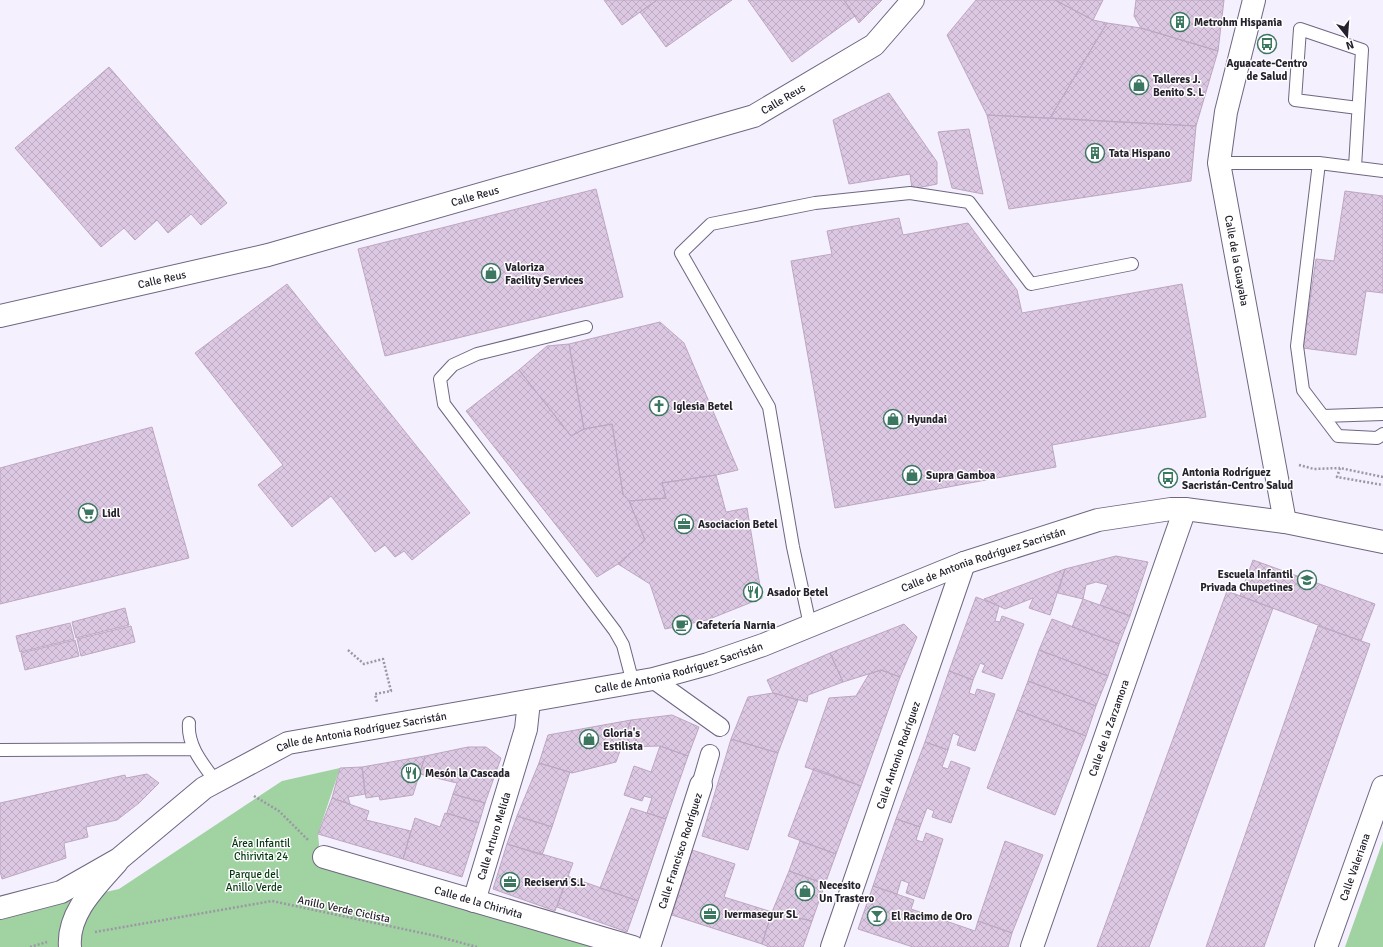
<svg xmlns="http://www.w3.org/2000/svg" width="1383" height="947" font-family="Signika,sans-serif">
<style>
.park{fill:#a0d2a2}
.building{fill:url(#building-cross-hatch);stroke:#bca7c2}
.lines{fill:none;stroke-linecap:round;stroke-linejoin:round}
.service-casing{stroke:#6f6682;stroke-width:14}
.pedestrian-casing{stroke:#6f6682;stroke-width:20}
.minor-casing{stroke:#6f6682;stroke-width:24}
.tertiary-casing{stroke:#6f6682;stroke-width:24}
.path{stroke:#9b97a3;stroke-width:2.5;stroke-dasharray:2 2;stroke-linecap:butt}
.service{stroke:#fff;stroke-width:12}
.pedestrian{stroke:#fff;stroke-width:18}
.minor{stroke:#fff;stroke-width:22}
.tertiary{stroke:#fff;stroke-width:22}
.labels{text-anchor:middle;stroke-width:3;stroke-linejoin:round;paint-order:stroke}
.poi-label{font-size:11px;font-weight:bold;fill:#26222d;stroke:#fff;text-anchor:start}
.street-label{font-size:11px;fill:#26222d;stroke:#fff}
.park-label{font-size:11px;fill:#03380e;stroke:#fff}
</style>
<defs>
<pattern id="building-cross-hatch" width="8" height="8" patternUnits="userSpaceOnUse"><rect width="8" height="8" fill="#ddc8e3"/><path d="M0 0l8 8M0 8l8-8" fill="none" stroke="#beacc3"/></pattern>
</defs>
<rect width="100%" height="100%" fill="#f4f0fd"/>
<path class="park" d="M340,768L318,834L321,866L600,947H0V916L119,889L282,781Z
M1383,841V947H1345Z"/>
<path class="building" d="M604,0H657L622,25Z
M657,0H732L666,47L640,12Z
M748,0H844L855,16L792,62Z
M844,0H882L859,23Z
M976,0H1055L1093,20L1107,23L1050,118L987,115L947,35Z
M1055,0H1103L1093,20Z
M1136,0H1224L1218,51L1141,28L1134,16Z
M1107,23L1141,28L1218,51L1196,126L1050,118Z
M109,67L227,203L201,225L191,214L168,233L157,220L135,240L124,228L101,247L15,148Z
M889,93L937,162V184L912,189L910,174L849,184L833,120Z
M987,115L1196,126L1191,181L1009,209Z
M969,129L983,194L952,188L938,132Z
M596,189L623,297L385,356L358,249Z
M1345,191L1383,196V293L1366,291L1356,355L1303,348L1316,259L1334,261Z
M899,218L903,235L968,223L1017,290L1022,313L1182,284L1206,417L1052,445L1056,467L835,508L791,261L832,254L827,231Z
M287,284L470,513L412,560L404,551L395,557L385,545L375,552L331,496L292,527L258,485L283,465L195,353Z
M660,322L684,343L738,470L716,475L662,483L666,498L629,501L623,494L612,424L584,429L569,344Z
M569,344L584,429L571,436L519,370L547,346Z
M519,370L571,436L584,429L612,424L623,494L629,501L645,540L618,564L597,577L466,411Z
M152,427L189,558L0,604V468Z
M716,475L726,512L747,508L762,598L707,620L665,629L650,584L618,564L645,540L629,501L666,498L662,483Z
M1116,556L1148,562L1130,616L1100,605L1108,585L1096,582L1086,585L1083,599L1058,593L1065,569Z
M1253,560L1375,604L1361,641L1240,596Z
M1065,569L1050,615L1029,608L1033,598L1005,609L984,599Z
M1227,591L1273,608L1149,947H1097Z
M976,597L999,606L995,621L1000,622L1002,616L1024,624L1002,679L982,672L985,665L980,663L973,680L949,671Z
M1083,599L1130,616L1119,644L1072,627Z
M125,608L129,625L76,638L72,622Z
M1052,619L1119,644L1108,676L1039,650Z
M70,623L74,639L20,652L16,636Z
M904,624L917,637L900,677L881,670L843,682L830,653Z
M131,626L135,642L81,656L77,639Z
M1318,626L1370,644L1264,947H1206Z
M75,640L79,656L25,670L21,653Z
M1039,650L1108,676L1096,706L1028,681Z
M830,653L843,682L808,695L807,702L773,693L767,680Z
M881,670L900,677L861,786L805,767L829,698L856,696L869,674Z
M949,671L973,680L969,693L975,695L977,689L995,694L975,751L957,745L960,736L953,733L948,750L925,742Z
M1028,681L1096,706L1086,736L1017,710Z
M773,693L798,700L778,753L731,739L748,697Z
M1017,710L1086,736L1055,815L987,788Z
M672,715L699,727L688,756L660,746L621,747L631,720Z
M631,720L616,762L572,773L539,763L548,735Z
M731,739L778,753L748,850L702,836Z
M925,742L948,750L942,767L948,769L951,761L970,768L951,823L932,817L934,811L927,808L920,827L896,819Z
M660,746L688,756L666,819L647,813L652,798L644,796L642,801L624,795L634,766L651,772Z
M468,747H486L501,758L485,803L453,794L457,783L420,774L425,756Z
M425,756L413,795L380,800L379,796L366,798L362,767Z
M539,763L570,772L552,827L517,816Z
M362,767L365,794L348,797L350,804L332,798L340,768Z
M814,768L861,786L836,854L788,836Z
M147,774L159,783L139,803L117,820L86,827L88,837L64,843L66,858L2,879L0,871V803L125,775L126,778Z
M453,794L485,803L479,823L447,813Z
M332,798L369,811L366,820L411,831L403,859L318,834Z
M631,808L666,819L638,901L600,888Z
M445,813L479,823L462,877L403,859L415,818L440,827Z
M517,816L552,827L542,855L507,844Z
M896,819L920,827L916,840L923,842L926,833L943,839L924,899L906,893L909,883L901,880L897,894L873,886Z
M800,841L836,854L825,884L789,871Z
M1005,841L1043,855L1012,933L978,921Z
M507,844L573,863L555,911L493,889Z
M692,850L735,864L724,897L772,912L762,944L672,915Z
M789,871L825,884L812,921L772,912Z
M567,876L638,901L627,932L557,907Z
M873,886L914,900L911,909L975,931L978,921L1012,933L1008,947H913L858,929Z
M772,912L812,921L803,947H769L762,944Z"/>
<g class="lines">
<g class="service-casing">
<path id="service" d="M1219,163H1319L1383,171
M1319,163L1297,346L1303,390L1338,436L1377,438L1383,434
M1355,167L1362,50L1300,29L1295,100L1358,108
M586,327L477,354L453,365L440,379L444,404L615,631L623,645L633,683
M1323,416L1383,414
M810,625L793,547L769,407L681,253L711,224L815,203L910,193L969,202L1031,284L1132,264
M189,723C187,746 203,764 216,782
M0,750L193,749"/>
</g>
<g class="pedestrian-casing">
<path id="pedestrian" d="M653,679L720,727
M701,785L710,754"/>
</g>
<g class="minor-casing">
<g id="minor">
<path id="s1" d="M1254,0L1226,112L1219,163L1285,522"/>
<path id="s2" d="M0,316L268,255L754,116L874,45L913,0"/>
<path id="s3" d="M324,857L633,947"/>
<path id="s4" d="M474,901L526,729L529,701"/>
<path d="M70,947C67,913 96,886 117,862"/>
<path id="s5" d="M649,947L701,785"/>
<path id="s6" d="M832,947L964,563"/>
<path id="s7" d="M1032,947L1185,509"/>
<path id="s8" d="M1326,947L1383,787"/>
</g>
</g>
<g class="tertiary-casing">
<g id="tertiary">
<path id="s9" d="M0,908L61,892L119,859L204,788L288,743L653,679L708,664L763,645L964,563L1098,520L1171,509H1185L1285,522L1383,542"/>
</g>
</g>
<path class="path" d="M1299,465L1314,469L1340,468
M1383,477L1340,468L1337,477L1383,485
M348,650L364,664L383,659L391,691L375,694L377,702
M254,796L279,811L309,841
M95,932L272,901L436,936L477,947
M30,947L47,942"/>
<use href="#service" class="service"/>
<use href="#pedestrian" class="pedestrian"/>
<use href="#minor" class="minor"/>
<use href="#tertiary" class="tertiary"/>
</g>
<defs>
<g id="building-ring" transform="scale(1)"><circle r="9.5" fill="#fff" stroke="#3c7762" stroke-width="1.5"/><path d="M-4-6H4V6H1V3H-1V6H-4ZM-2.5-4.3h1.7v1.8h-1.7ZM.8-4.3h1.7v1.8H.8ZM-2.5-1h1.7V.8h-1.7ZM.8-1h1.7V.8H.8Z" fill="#3c7762"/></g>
<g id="bus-ring" transform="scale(1)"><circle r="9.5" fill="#fff" stroke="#3c7762" stroke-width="1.5"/><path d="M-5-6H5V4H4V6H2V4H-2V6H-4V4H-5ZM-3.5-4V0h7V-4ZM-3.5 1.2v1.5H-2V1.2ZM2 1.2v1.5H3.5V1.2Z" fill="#3c7762"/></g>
<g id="shop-ring" transform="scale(1)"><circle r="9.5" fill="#fff" stroke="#3c7762" stroke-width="1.5"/><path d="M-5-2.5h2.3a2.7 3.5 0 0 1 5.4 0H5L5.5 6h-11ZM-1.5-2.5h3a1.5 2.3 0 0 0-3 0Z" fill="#3c7762"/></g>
<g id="church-ring" transform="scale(1)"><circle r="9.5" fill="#fff" stroke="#3c7762" stroke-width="1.5"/><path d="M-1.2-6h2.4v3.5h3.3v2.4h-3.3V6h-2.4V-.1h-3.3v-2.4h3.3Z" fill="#3c7762"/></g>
<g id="supermarket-ring" transform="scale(1)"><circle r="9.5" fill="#fff" stroke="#3c7762" stroke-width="1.5"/><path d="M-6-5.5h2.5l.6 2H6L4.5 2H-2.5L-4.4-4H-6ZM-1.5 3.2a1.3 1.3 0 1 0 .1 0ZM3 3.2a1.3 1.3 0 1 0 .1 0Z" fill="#3c7762"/></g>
<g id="office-ring" transform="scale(1)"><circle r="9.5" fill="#fff" stroke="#3c7762" stroke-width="1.5"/><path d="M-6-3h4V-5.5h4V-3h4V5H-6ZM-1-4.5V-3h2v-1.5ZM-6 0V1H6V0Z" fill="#3c7762"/></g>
<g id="school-ring" transform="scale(1)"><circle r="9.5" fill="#fff" stroke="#3c7762" stroke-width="1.5"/><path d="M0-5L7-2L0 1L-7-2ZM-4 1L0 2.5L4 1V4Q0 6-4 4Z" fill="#3c7762"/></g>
<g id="restaurant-ring" transform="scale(1)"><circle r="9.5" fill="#fff" stroke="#3c7762" stroke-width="1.5"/><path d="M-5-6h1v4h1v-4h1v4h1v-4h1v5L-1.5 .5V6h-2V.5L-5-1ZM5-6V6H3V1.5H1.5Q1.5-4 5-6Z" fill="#3c7762"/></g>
<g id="cafe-ring" transform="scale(1)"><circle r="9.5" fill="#fff" stroke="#3c7762" stroke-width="1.5"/><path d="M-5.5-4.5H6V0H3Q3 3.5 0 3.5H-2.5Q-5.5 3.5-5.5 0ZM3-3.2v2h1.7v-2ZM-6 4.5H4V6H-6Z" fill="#3c7762"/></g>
<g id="bar-ring" transform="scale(1)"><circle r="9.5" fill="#fff" stroke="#3c7762" stroke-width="1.5"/><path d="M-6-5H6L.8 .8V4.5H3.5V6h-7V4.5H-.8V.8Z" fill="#3c7762"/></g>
</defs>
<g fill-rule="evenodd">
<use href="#building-ring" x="1180" y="22"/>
<use href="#bus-ring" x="1267" y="44"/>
<use href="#shop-ring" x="1139" y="85"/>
<use href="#building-ring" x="1095" y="153"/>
<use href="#shop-ring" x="491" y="273"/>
<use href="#church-ring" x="659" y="406"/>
<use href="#shop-ring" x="893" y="419"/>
<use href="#shop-ring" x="912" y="475"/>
<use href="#bus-ring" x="1168" y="478"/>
<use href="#supermarket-ring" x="88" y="513"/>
<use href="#office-ring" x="684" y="524"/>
<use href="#school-ring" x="1307" y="580"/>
<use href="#restaurant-ring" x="753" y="592"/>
<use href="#cafe-ring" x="682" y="625"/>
<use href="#shop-ring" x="589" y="739"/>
<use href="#restaurant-ring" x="411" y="773"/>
<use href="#office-ring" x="510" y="882"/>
<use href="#shop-ring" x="805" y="891"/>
<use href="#office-ring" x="710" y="914"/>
<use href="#bar-ring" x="877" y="916"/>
</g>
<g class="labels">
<g class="poi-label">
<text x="1194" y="26">Metrohm Hispania</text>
<text x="1267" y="67" text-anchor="middle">Aguacate-Centro<tspan x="1267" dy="13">de Salud</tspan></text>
<text x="1153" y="83">Talleres J.<tspan x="1153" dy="13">Benito S. L</tspan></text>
<text x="1109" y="157">Tata Hispano</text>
<text x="505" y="271">Valoriza<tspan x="505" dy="13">Facility Services</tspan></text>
<text x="673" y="410">Iglesia Betel</text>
<text x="907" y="423">Hyundai</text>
<text x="1182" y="476">Antonia Rodríguez<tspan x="1182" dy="13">Sacristán-Centro Salud</tspan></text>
<text x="926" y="479">Supra Gamboa</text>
<text x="102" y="517">Lidl</text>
<text x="698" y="528">Asociacion Betel</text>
<text x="1293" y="578" text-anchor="end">Escuela Infantil<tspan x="1293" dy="13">Privada Chupetines</tspan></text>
<text x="767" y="596">Asador Betel</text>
<text x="696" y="629">Cafetería Narnia</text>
<text x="603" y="737">Gloria's<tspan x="603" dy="13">Estilista</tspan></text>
<text x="425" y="777">Mesón la Cascada</text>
<text x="524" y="886">Reciservi S.L</text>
<text x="819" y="889">Necesito<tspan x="819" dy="13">Un Trastero</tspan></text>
<text x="724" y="918">Ivermasegur SL</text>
<text x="891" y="920">El Racimo de Oro</text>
</g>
<g class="street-label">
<text dy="4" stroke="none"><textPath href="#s2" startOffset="814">Calle Reus</textPath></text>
<text dy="4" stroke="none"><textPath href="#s2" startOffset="490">Calle Reus</textPath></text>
<text dy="4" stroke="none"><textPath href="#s1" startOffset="266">Calle de la Guayaba</textPath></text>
<text dy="4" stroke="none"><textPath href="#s2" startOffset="166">Calle Reus</textPath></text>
<text dy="4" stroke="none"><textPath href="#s9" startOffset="1058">Calle de Antonia Rodríguez Sacristán</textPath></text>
<text dy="4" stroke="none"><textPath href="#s9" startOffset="734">Calle de Antonia Rodríguez Sacristán</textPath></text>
<text dy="4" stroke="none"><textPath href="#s7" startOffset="232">Calle de la Zarzamora</textPath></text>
<text dy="4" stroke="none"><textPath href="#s9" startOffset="410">Calle de Antonia Rodríguez Sacristán</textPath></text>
<text dy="4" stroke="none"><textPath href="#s6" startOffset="203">Calle Antonio Rodríguez</textPath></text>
<text dy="4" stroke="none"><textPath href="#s4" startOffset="68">Calle Arturo Melida</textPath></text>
<text dy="4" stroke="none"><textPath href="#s5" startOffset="101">Calle Francisco Rodríguez</textPath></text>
<text dy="4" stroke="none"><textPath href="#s8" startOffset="85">Calle Valeriana</textPath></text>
<text dy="4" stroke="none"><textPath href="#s3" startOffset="161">Calle de la Chirivita</textPath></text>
<text transform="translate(344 909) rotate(12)" y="4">Anillo Verde Ciclista</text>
</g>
<g class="park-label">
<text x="261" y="847">Área Infantil<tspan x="261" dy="13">Chirivita 24</tspan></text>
<text x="254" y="878">Parque del<tspan x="254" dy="13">Anillo Verde</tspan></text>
</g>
</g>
<g transform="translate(1347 36) rotate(163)" stroke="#ffffff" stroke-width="3" paint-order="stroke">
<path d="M0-3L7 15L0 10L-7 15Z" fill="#26222d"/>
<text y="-6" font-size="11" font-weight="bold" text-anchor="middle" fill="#26222d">N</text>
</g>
</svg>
